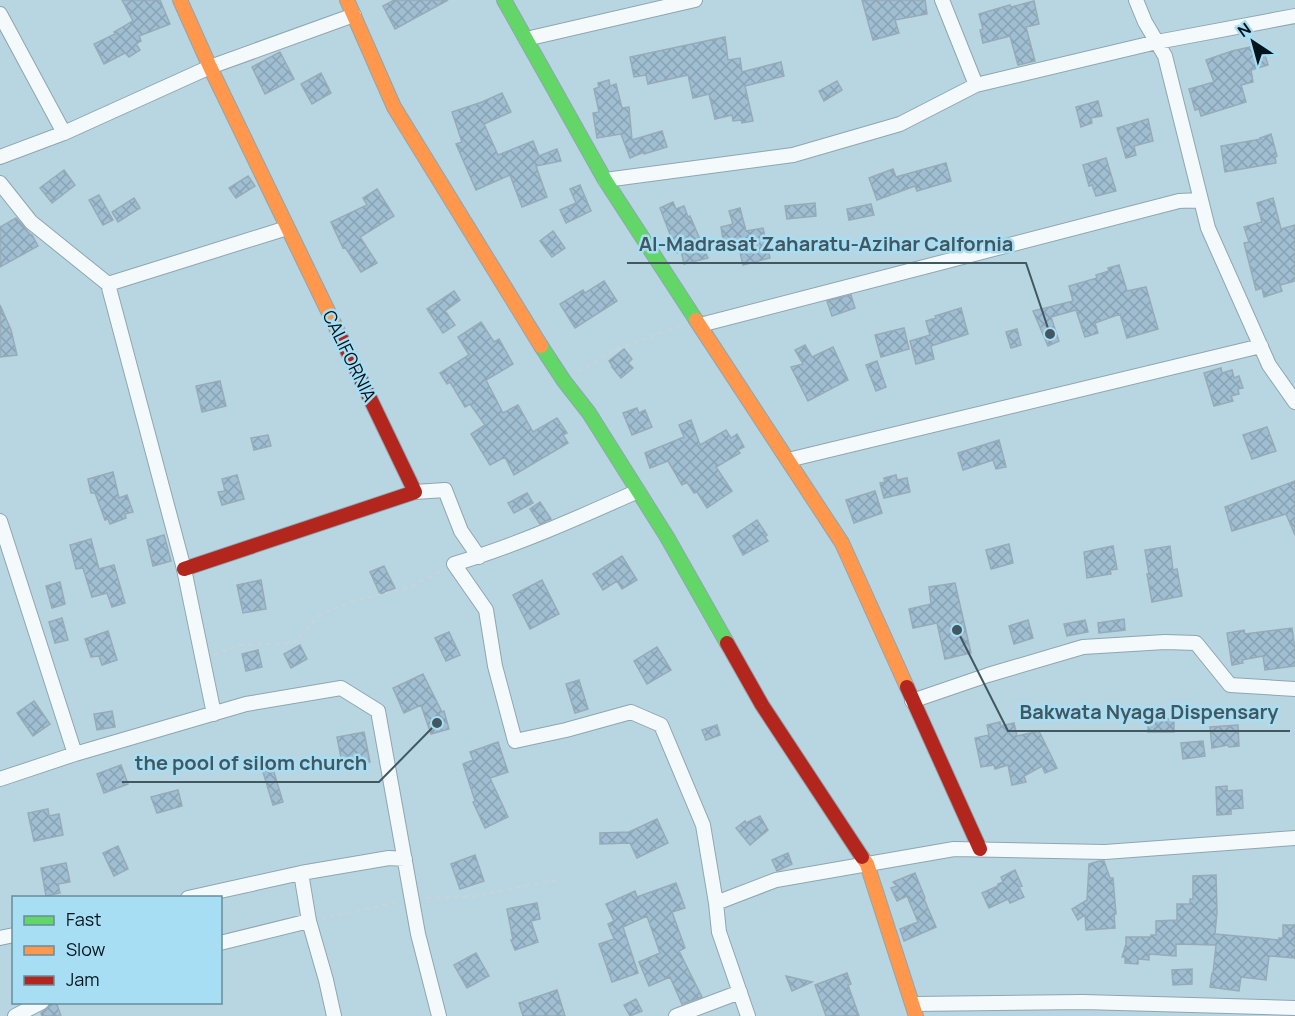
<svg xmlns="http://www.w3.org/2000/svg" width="1295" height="1016" font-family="Manrope,sans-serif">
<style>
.building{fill:url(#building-cross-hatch);stroke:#96abb7;stroke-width:1.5}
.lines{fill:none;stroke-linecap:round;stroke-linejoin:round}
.street-casing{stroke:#8ea6af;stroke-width:16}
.fast-casing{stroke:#8ea6af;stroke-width:16}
.slow-casing{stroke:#8ea6af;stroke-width:16}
.jam-casing{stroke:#8ea6af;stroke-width:16}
.path{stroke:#cad3d7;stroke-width:2;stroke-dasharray:4.5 4.5;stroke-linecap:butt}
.street{stroke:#f4f9fb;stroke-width:14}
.fast{stroke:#63d668;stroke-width:14}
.slow{stroke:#ff974d;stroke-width:14}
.jam{stroke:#b3261e;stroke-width:14}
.labels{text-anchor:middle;stroke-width:5;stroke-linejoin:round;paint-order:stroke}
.street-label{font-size:18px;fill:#01141c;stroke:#a7def3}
.leader{fill:none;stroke:#415861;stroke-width:2}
.callout-dot{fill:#415861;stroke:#a7def3;stroke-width:2}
.callout-label{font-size:20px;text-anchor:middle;font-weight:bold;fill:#415861;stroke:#a7def3;stroke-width:5;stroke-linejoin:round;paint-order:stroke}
</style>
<defs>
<pattern id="building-cross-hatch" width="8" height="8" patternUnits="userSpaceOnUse" patternTransform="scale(1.5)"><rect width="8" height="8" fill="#a0bed2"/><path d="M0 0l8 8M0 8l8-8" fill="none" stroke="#88a2b4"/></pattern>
</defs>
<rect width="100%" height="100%" fill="#b8d6e2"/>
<path class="building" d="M122,0H160L170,24L139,36L141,41L136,44L140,50L129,57L125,53L104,64L94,44L115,34L114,32L133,21Z
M394,0H448L395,29L383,6Z
M862,0H925L927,14L895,20L899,33L873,40Z
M1034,1L1039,24L1026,27L1035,61L1018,65L1010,36L983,43L980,30L983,29L979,14L1010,5L1011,7Z
M725,37L728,60L740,58L742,72L781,62L784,76L745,86L753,121L742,123L741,120L733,121L732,115L715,119L709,94L693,98L688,75L648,84L646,75L634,77L630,57Z
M1255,46L1258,57L1265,55L1268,65L1251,70L1253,82L1241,85L1246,102L1201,116L1199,109L1195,110L1189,89L1214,82L1206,60L1232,51Z
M280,52L294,79L265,94L252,67Z
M321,73L331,93L312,104L301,84Z
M609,80L610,86L616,84L622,108L629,107L632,140L662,131L667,147L644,154V152L630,158L621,134L597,138L593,113L599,112L594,89L599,87L598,83Z
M837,81L842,90L824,101L819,91Z
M502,93L511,112L484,124L498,155L533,141L539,156L557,149L561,161L536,166L547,197L522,207L510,175L476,190L456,144L462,142L452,112L482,102Z
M1098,101L1102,116L1091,118L1092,123L1081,127L1076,107Z
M1148,119L1153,141L1134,146L1136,155L1126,158L1117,128Z
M1271,134L1277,156L1275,157L1276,163L1225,172L1221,146L1261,139L1260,138Z
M1106,158L1116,191L1096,196L1092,185L1089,186L1083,165Z
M946,163L951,181L917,191L915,186L877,200L869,178L893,169L896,177Z
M64,170L75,185L52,203L40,188Z
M248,176L255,186L236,198L229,188Z
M580,185L591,211L566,223L560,210L576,203L570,189Z
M377,189L394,216L360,237L377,263L361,272L345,247L343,248L331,222L367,205L363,198Z
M99,195L113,220L103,225L89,200Z
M134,198L140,208L118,222L112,212Z
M1273,198L1281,229L1295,225V281L1280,285L1282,291L1264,297L1262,288L1256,290L1244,243L1249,242L1244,227L1262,222L1257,203Z
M673,202L676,209L684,206L688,217L690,216L708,258L684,264L681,251L677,253L660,208Z
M815,203L816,216L787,219L785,206Z
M871,204L874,215L849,220L847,209Z
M740,208L746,231L763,228L770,258L743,265L739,248L725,251L721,227L733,224L729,211Z
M16,218L30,234L32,235L38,246L0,267V227Z
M553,231L565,248L552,257L540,241Z
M1119,265L1127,291L1146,287L1158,329L1127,338L1120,314L1095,323L1098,333L1085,337L1076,310L1051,317L1059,341L1048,346L1033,311L1073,301L1069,286L1097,278L1096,275L1109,271L1108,268Z
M604,281L617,301L575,328L560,304L583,290L585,293Z
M454,291L460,300L445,311L455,325L443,333L427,309Z
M851,295L855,308L832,316L827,301Z
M0,305L11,330L17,355L0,357Z
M961,308L968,334L931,346L934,359L916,364L910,341L930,335L926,321L936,318L935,316Z
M481,322L494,342L499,339L513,364L486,380L503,413L518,405L533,432L557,418L567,433L563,435L568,443L514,475L505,457L490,465L471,434L485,425L470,404L465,407L450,382L447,384L440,373L469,355L458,337Z
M904,328L909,349L881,357L875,335Z
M1017,329L1021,345L1011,348L1006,332Z
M805,345L812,357L833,347L848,380L808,401L791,367L803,364L795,350Z
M624,349L632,359L628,363L633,368L621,378L612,367H613L609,361Z
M877,361L886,387L876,391L866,365Z
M1221,368L1222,373L1232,370L1234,378L1239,376L1243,388L1238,389L1239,394L1231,396L1233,401L1214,406L1204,373Z
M220,381L226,406L202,412L196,386Z
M637,408L639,413L645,410L652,427L632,435L623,413Z
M691,420L700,445L726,430L731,438L737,434L744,447L738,450L740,453L716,467L732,491L707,508L697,492L694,493L687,482L682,485L668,461L650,468L645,453L684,437L679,425Z
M1267,427L1276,451L1252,459L1243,435Z
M268,435L271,446L254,450L251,438Z
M999,440L1006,467L996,469L993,460L963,470L958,453Z
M113,472L119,498L127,495L133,512L125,514L126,518L110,524L108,519L105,520L95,493H91L88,479Z
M237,475L244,499L222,505L218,492L225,491L222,479Z
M896,475L897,480L907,478L910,492L884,498L880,483L885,482L884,478Z
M1295,481V535L1286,514L1232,531L1225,507Z
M875,491L882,513L854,523L846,500Z
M527,493L533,503L514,513L508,503Z
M540,502L551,519L540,524L530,509Z
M757,520L767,535L765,537L768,541L743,555L733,536Z
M164,535L171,561L153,566L147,540Z
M91,539L99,569L114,565L125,603L112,607L107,593L92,597L83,568L76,569L70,545Z
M1009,544L1013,563L991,569L986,550Z
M1113,546L1117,569L1110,570L1111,574L1087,578L1084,552Z
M1170,546L1173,570L1177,569L1182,596L1152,602L1147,574H1149L1145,550Z
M622,556L637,580L622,589L617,581L603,590L593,574Z
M384,566L395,588L380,594L370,572Z
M261,580L266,609L243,613L237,585Z
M542,580L559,614L530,629L513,595Z
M60,582L65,604L52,608L46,586Z
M955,583L971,653L945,659L937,623L913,628L909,609L931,604L929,587Z
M62,618L68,640L55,643L49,622Z
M1124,619L1125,630L1099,633L1098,623Z
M1028,620L1033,638L1014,644L1009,626Z
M1085,620L1088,632L1067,636L1064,624Z
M1292,628L1295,649V666L1265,670L1263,656L1242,660L1243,663L1232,665L1227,633L1244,630L1245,634Z
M108,631L117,660L102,665L99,656L91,657L85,639Z
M449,632L460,655L446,661L435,638Z
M300,645L307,659L291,668L284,654Z
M657,647L671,670L647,684L634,661Z
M258,650L262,667L246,671L242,654Z
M423,674L442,712L444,711L449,729L431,734L421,705L404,713L393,688Z
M579,680L588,709L575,713L566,684Z
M34,701L50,724L33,736L17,713Z
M112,711L115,727L97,730L94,714Z
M1148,719H1174V732H1148Z
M1000,722L1001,726L1014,723L1017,736L1039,731L1057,768L1045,773L1042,766L1024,776L1026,782L1012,785L1008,765L995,769L994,765L981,767L975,738L989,735L987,725Z
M717,725L720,735L706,740L702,730Z
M1238,725L1239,746L1229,747L1228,745L1212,748L1210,727Z
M364,732L370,762L343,768L337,737Z
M1203,741L1205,756L1183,759L1181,743Z
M498,742L508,772L490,778L508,817L485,828L473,802L475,801L463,764L473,760L470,752Z
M121,765L128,784L104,793L97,774Z
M273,769L283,802L273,805L263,772Z
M1227,786V791L1242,790L1243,808L1231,809V814L1217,815L1216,787Z
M178,790L182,806L157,813L151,797Z
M48,809L49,816L59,814L63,835L34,841L28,813Z
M760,816L768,830L750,845L736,828L745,821L746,823Z
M657,819L668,843L637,858L630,843L600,844V833L629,832Z
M118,846L128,869L114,876L103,853Z
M788,853L792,864L777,871L772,860Z
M475,855L484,881L460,889L451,864Z
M1099,861H1104L1110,878H1113L1116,914H1114L1115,928L1086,930L1085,915L1078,920L1072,909L1087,900L1089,864Z
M66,863L70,882L58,884L60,893L46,896L41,868Z
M1015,870L1022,886L1019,887L1024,897L1010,903L1008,899L989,908L982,893L998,886V884L1003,882L1001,877Z
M915,873L925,898L924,899L936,927L904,941L900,929L918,922L907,896L897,901L891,888L897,886L893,882Z
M1216,875L1217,912L1215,934L1279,940V938H1283V925H1295V958L1269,956L1266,980L1241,977L1239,991L1210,987L1212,973H1213L1216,945L1176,944V956L1149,954V960L1138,959V964L1125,963V957H1122L1126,944V937H1151V935H1156V921L1177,920V904H1190V899H1193V876Z
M676,883L685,908L672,912L685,948L679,951L702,997L682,1004L670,977L649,986L639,962L660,953L647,916L623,927L638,973L612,982L599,944L614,939L608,924L614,921L606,904L635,891L637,897Z
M537,903L540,919L531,921L538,942L515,950L511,940H513L507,909Z
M476,953L489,976L467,988L454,965Z
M1192,969V984L1173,985L1172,970Z
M847,973L851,984L848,985L859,1016H826L815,985Z
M786,976L812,982L792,991Z
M557,990L565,1016H523L519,1003Z
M636,999L642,1011L630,1016L624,1005Z
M51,1002H56L61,1016H42L41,1013L49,1007Z"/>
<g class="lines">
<g class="street-casing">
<path id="street" d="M942,0L976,85
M1136,0L1145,22L1165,56L1208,228L1269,365L1295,402
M0,14L64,133
M526,39L695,0
M0,157L64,133L210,67L354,15
M605,180L793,155L900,124L976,85L1157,42L1295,16
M0,183L31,222L108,284L184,569L214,714
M108,284L287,228
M700,325L1179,201L1201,200
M788,460L1261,346
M638,491C578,518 517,545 454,564L486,610L495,666L515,741L566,730L631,712L661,725L703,825L716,903
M415,492L445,490L461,531L479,557
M0,521L75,754
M912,701L988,675L1083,647L1165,642L1196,643L1230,685L1295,689
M0,779L75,754L246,704L341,688L378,711L418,934L439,1016
M301,873L309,921L326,980L334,1016
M188,898L301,873L389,858L405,859
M0,938L14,935
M220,943L309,921
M913,1004L1083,1002L1295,1008
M15,1016L42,1002
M676,1016L740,992
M748,1016L719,932L716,903L776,880L954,849L1105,852L1295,838"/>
</g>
<g class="fast-casing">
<path id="fast" d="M504,0L605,180L696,320
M541,346L564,381L589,413L667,537L727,643"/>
</g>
<g class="slow-casing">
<path id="slow" d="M180,0L210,67L341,338
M347,0L394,107L541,346
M696,320L842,543L907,687
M862,857L867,864L916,1016"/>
</g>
<g class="jam-casing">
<path id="jam" d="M184,569L415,492L341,338
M727,643L762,705L862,857
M907,687L980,849"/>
</g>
<path class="path" d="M578,372L612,351L682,325
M214,655L240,645L293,643L322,613L354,601L410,587L441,571
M427,898L475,896L560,879
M321,919L397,902"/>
<use href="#street" class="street"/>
<use href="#fast" class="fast"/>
<use href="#slow" class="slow"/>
<use href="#jam" class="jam"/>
</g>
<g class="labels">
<g class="street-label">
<text transform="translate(349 356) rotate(64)" y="6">CALIFORNIA</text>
</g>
</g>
<path class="leader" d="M1050 334L1026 263H627M957 630L1008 731H1290M437 723L379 782H122"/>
<g class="callout-dot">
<circle cx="1050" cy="334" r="6"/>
<circle cx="957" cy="630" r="6"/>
<circle cx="437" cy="723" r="6"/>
</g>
<g class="callout-label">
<text x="826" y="251">Al-Madrasat Zaharatu-Azihar Calfornia</text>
<text x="1149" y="719">Bakwata Nyaga Dispensary</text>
<text x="251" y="770">the pool of silom church</text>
</g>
<rect x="12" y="896" width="210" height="108" fill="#a7def3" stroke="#658d9d" stroke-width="1.5"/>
<rect x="24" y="916" width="30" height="9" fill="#63d668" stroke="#658d9d" stroke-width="1.5"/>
<text x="66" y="926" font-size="18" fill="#01141c">Fast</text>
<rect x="24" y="946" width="30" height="9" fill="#ff974d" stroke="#658d9d" stroke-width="1.5"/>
<text x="66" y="956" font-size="18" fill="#01141c">Slow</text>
<rect x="24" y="976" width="30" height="9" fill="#b3261e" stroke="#658d9d" stroke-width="1.5"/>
<text x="66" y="986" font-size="18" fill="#01141c">Jam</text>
<g transform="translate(1253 42) rotate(324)" stroke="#a7def3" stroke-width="4.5" paint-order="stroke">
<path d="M0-4.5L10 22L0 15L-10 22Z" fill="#01141c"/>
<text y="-9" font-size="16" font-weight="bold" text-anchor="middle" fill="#01141c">N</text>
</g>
</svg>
